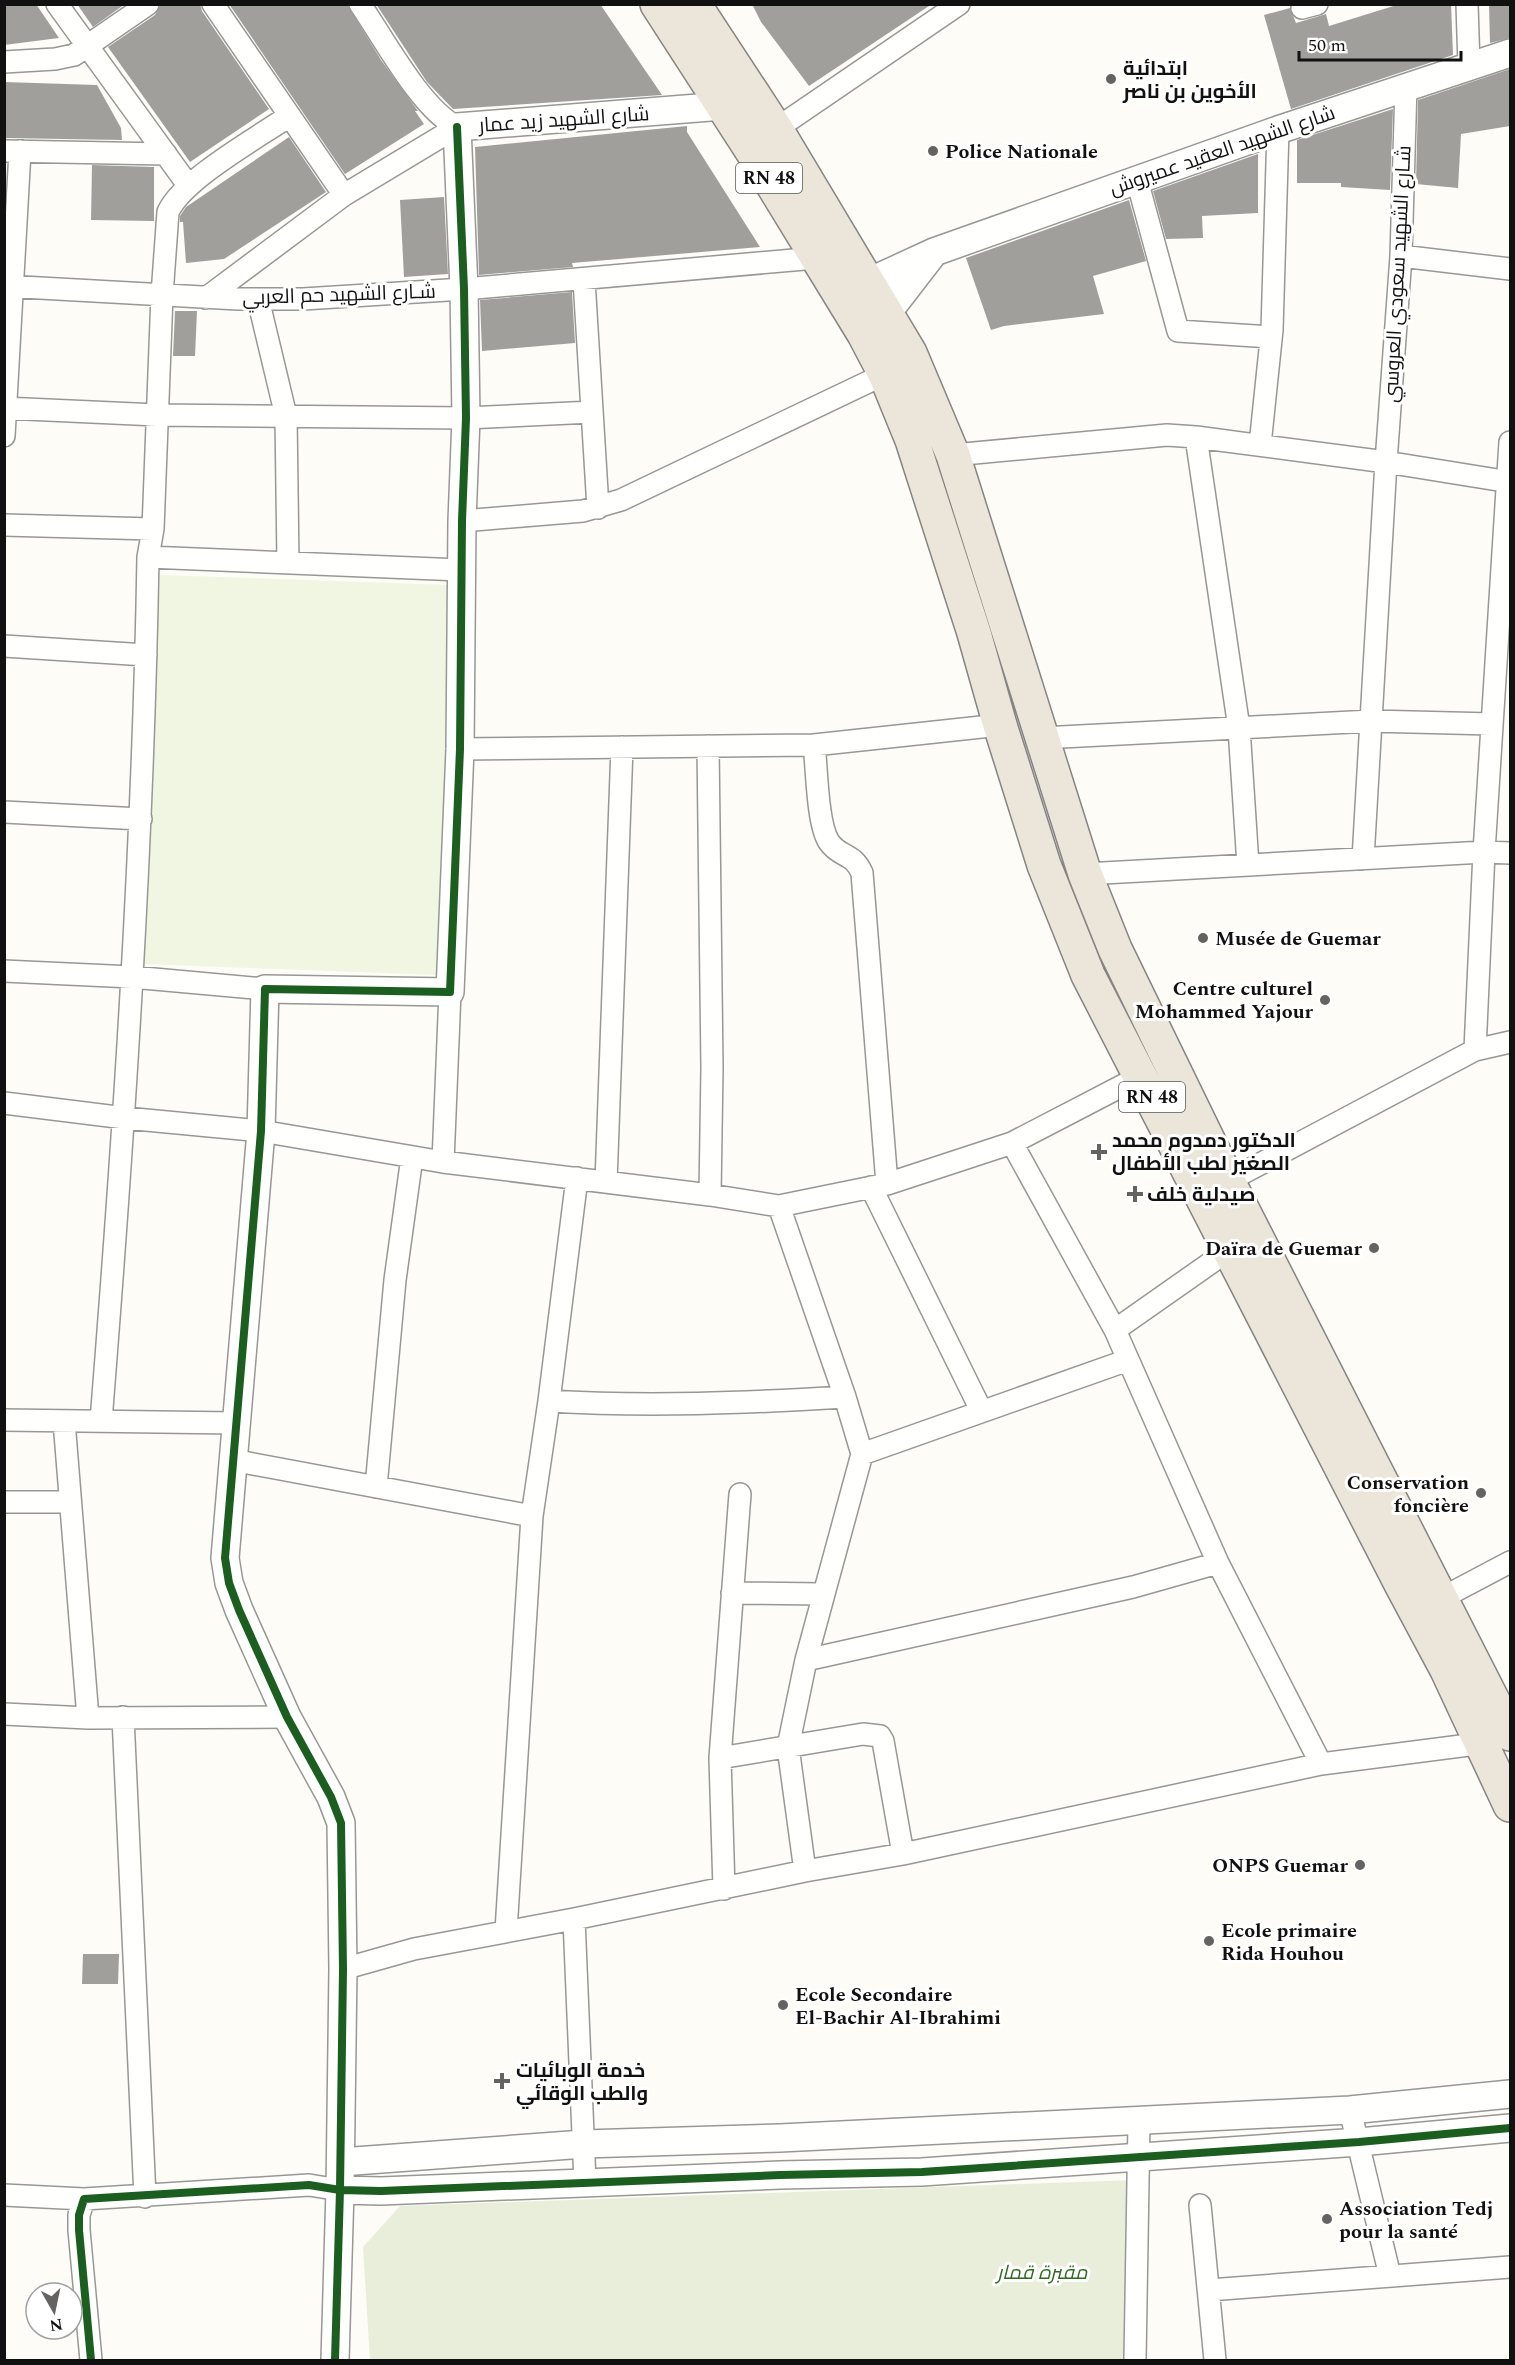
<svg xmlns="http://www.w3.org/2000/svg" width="1515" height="2365" font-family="Spectral,Cairo,serif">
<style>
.cemetery{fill:#e9eedb}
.pitch{fill:#f0f6e1}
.building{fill:#a19f9c}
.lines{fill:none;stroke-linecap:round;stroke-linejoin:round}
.minor-casing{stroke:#979795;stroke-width:24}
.tertiary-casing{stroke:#979795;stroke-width:30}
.trunk-casing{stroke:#858482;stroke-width:36}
.minor{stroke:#fffffe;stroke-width:21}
.tertiary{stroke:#fffffe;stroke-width:27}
.trunk{stroke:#ece5da;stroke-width:33}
.cycleway-casing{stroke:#fff;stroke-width:11}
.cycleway{stroke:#1b5e20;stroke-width:8}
.poi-dot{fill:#646362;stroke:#fff;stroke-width:2}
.labels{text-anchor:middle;stroke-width:6;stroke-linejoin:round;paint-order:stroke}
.shield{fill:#fff;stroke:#585858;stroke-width:1.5}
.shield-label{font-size:18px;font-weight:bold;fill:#111}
.poi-label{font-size:20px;font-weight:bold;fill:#111;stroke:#fff;text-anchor:start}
.street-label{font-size:20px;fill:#111;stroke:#fff}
.park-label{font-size:20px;font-style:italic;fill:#2f6b1f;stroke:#fff}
</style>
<rect width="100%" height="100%" fill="#fdfcf7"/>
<path class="cemetery" d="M1134,2180L1133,2360H370L363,2247L400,2206Z"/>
<path class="pitch" d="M160,575L450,585L438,975L144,964Z"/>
<path class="building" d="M4,4H36L59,38L4,45Z
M77,4H125L93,27Z
M161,4H200L202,11L269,109L190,162L108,47L155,15Z
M229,4H347L381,60L418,111H415L424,124L345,174Z
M376,4H600L662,95L453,109L427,82Z
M752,4H932L809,86L761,22Z
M1400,4H1451L1453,55L1291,109L1264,15L1290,8L1296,23L1326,14L1329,26Z
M1489,4H1510V38L1490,43Z
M1510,69V126L1461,134L1458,188L1416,184L1418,100Z
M4,82L97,85L121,128L122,140L4,138Z
M1393,109L1390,190L1341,187V183H1297V140Z
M687,126V132L760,247L572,263L573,267L479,275L475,147Z
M289,137L326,192L224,259L186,263L183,222H180V216L186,207Z
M1258,154V213L1202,216L1203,238L1166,239L1153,191Z
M92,165L154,167V221L91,220Z
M444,197L448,274L404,277L400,200Z
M1129,200L1146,261L1093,276L1104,314L1004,326L991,330L966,258Z
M572,292L575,343L482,351L480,300Z
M175,311H197L195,356H173Z
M83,1954H119L118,1984H82Z"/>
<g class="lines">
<g class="minor-casing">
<path id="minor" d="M57,4L188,185
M213,4L344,195
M360,4C384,39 421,109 457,127
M1467,4L1469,66
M1302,8L1317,4
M4,62L55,59L74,55L148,4
M776,129L959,4
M4,151L166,154
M1137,180L1178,331L1271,337
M1401,256L1510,269
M584,280L598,508
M4,286L238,299H303L464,289L816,258
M206,298L344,195L457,127
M258,299L286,416L288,563
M4,408L157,415L466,418L592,412
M4,436L20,151
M1196,437L1239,728L1248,865
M1510,442L1484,852L1510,853
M1260,445L1272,330L1278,130
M953,455L1167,435L1196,437L1386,462L1510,482
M462,521L583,511L621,500L885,374
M4,525L153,529
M148,557L461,570
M4,646L146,655
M1042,738L1371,721L1492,724
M814,745C817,768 817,824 829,842C840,858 853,852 862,873L887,1184
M708,746L712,1068L710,1195
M460,749L814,745L1000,725
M4,812L141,819
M1363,859L1386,462L1401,256L1406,86
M1085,874L1484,852L1475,1050
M4,971L132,977L265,989
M4,1103L125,1118L261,1131L443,1162L710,1195L779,1206L887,1184L1012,1143L1141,1076
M1012,1143L1115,1330L1218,1563L1321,1764
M443,1162L450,992
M577,1178L549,1401C648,1407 746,1403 845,1397
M1228,1181L1475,1050L1510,1042
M606,1182L622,747
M871,1187L981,1410
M779,1206L845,1397L862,1454L806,1660L788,1747L805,1871
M1115,1330L1229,1250
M4,1420L235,1423
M64,1421L88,1718
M101,1421C124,1133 143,846 148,557L153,529L162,295L168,212C183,179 257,138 289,116
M862,1454L1128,1360
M232,1460L532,1516
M376,1487L395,1280L412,1157
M4,1502H70
M732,1593L822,1594
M1440,1599L1510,1562
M806,1660L1133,1587L1218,1563
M4,1714L88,1718L287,1717
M123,1717L145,2197
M720,1758L863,1734L880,1736L883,1741L903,1854
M724,1889L720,1758L740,1494
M574,1919L585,2182
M506,1931L532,1516L549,1401
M343,1969L414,1949L574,1919L805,1871L903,1854L1321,1764L1492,1742
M1350,2110L1390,2276
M4,2195L84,2199
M1200,2205L1215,2360
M1209,2290L1510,2267
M91,2360L79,2230V2215L84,2199L309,2185L340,2190
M1135,2360L1139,2122"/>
</g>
<g class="tertiary-casing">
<path id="tertiary" d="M849,291L934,252L1278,130L1510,53
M872,327L888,312L932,255
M341,2162L584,2144L780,2138L1350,2110L1510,2094
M340,2190L381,2191L780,2175L922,2172L1359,2142L1510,2128
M335,2360L340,2190L343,1969L341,1823L331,1797L287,1717L239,1610L229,1583L225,1558L261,1131L265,989L450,992L460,749L462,521L466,418L464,289L457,127L723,106"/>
</g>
<g class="trunk-casing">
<path id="trunk" d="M657,4L752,151L864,334L885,374L912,440L974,633L1000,725L1044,865L1088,975L1401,1584L1447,1670L1510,1805
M694,4L776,129L910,353L953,455L1085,874L1115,949L1228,1181L1510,1734"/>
</g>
<use href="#minor" class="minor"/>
<use href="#tertiary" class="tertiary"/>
<use href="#trunk" class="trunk"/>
<g class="cycleway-casing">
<path id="cycleway" d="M91,2360L79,2230V2215L84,2199L309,2185L340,2190L381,2191L780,2175L922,2172L1359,2142L1510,2128
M335,2360L340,2190L343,1969L341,1823L331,1797L287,1717L239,1610L229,1583L225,1558L261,1131L265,989L450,992L460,749L462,521L466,418L464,289L457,127"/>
</g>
<use href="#cycleway" class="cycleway"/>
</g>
<g class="poi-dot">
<circle cx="1111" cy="79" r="6"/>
<circle cx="933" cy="151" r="6"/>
<circle cx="1203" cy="938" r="6"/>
<circle cx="1325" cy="1000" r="6"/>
<path d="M1096 1143h6v6h6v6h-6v6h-6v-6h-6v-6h6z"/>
<path d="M1132 1185h6v6h6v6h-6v6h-6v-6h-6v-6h6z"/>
<circle cx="1374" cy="1248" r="6"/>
<circle cx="1481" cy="1493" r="6"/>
<circle cx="1360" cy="1865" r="6"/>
<circle cx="1209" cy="1941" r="6"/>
<circle cx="783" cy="2005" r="6"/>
<path d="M499 2072h6v6h6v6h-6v6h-6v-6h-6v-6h6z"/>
<circle cx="1327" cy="2219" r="6"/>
</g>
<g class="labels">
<g class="shield">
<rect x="736" y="163" width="66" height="30" rx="4.5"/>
<rect x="1119" y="1082" width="66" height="30" rx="4.5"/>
</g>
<g class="shield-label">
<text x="769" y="184">RN 48</text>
<text x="1152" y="1103">RN 48</text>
</g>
<g class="poi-label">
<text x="1123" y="75">ابتدائية<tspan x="1123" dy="23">الأخوين بن ناصر</tspan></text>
<text x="945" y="158">Police Nationale</text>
<text x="1215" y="945">Musée de Guemar</text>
<text x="1313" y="995" text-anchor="end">Centre culturel<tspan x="1313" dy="23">Mohammed Yajour</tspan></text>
<text x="1112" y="1147">الدكتور دمدوم محمد<tspan x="1112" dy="23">الصغير لطب الأطفال</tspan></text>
<text x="1147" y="1201">صيدلية خلف</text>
<text x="1362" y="1255" text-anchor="end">Daïra de Guemar</text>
<text x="1469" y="1489" text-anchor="end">Conservation<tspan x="1469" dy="23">foncière</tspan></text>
<text x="1348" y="1872" text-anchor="end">ONPS Guemar</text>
<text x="1221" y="1937">Ecole primaire<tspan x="1221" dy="23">Rida Houhou</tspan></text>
<text x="795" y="2001">Ecole Secondaire<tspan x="795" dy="23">El-Bachir Al-Ibrahimi</tspan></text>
<text x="516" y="2077">خدمة الوبائيات<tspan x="516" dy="23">والطب الوقائي</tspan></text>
<text x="1339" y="2215">Association Tedj<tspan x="1339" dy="23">pour la santé</tspan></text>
</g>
<g class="street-label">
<text transform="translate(564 119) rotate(-4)" y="7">شارع الشهيد زيد عمار</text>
<text transform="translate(1222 150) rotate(-19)" y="7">شارع الشهيد العقيد عميروش</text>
<text transform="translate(1397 274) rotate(-87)" y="7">شـارع الشهيد سعودي العروسي</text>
<text transform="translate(339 294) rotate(-2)" y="7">شـارع الشهيد حم العربي</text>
</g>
<g class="park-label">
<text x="1042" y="2279">مقبرة قمار</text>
</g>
</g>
<rect width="1515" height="2365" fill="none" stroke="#111111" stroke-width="12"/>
<g transform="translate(54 2311) rotate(171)"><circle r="28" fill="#ffffff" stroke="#a0a0a0" stroke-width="1.5"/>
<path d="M0-4.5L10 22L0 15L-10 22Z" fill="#646362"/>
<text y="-9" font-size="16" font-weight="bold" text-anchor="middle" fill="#111111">N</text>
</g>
<path d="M1299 51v9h162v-9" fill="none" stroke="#111111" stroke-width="3"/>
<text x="1308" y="51" font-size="18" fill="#111111" stroke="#ffffff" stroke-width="4.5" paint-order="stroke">50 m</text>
</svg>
